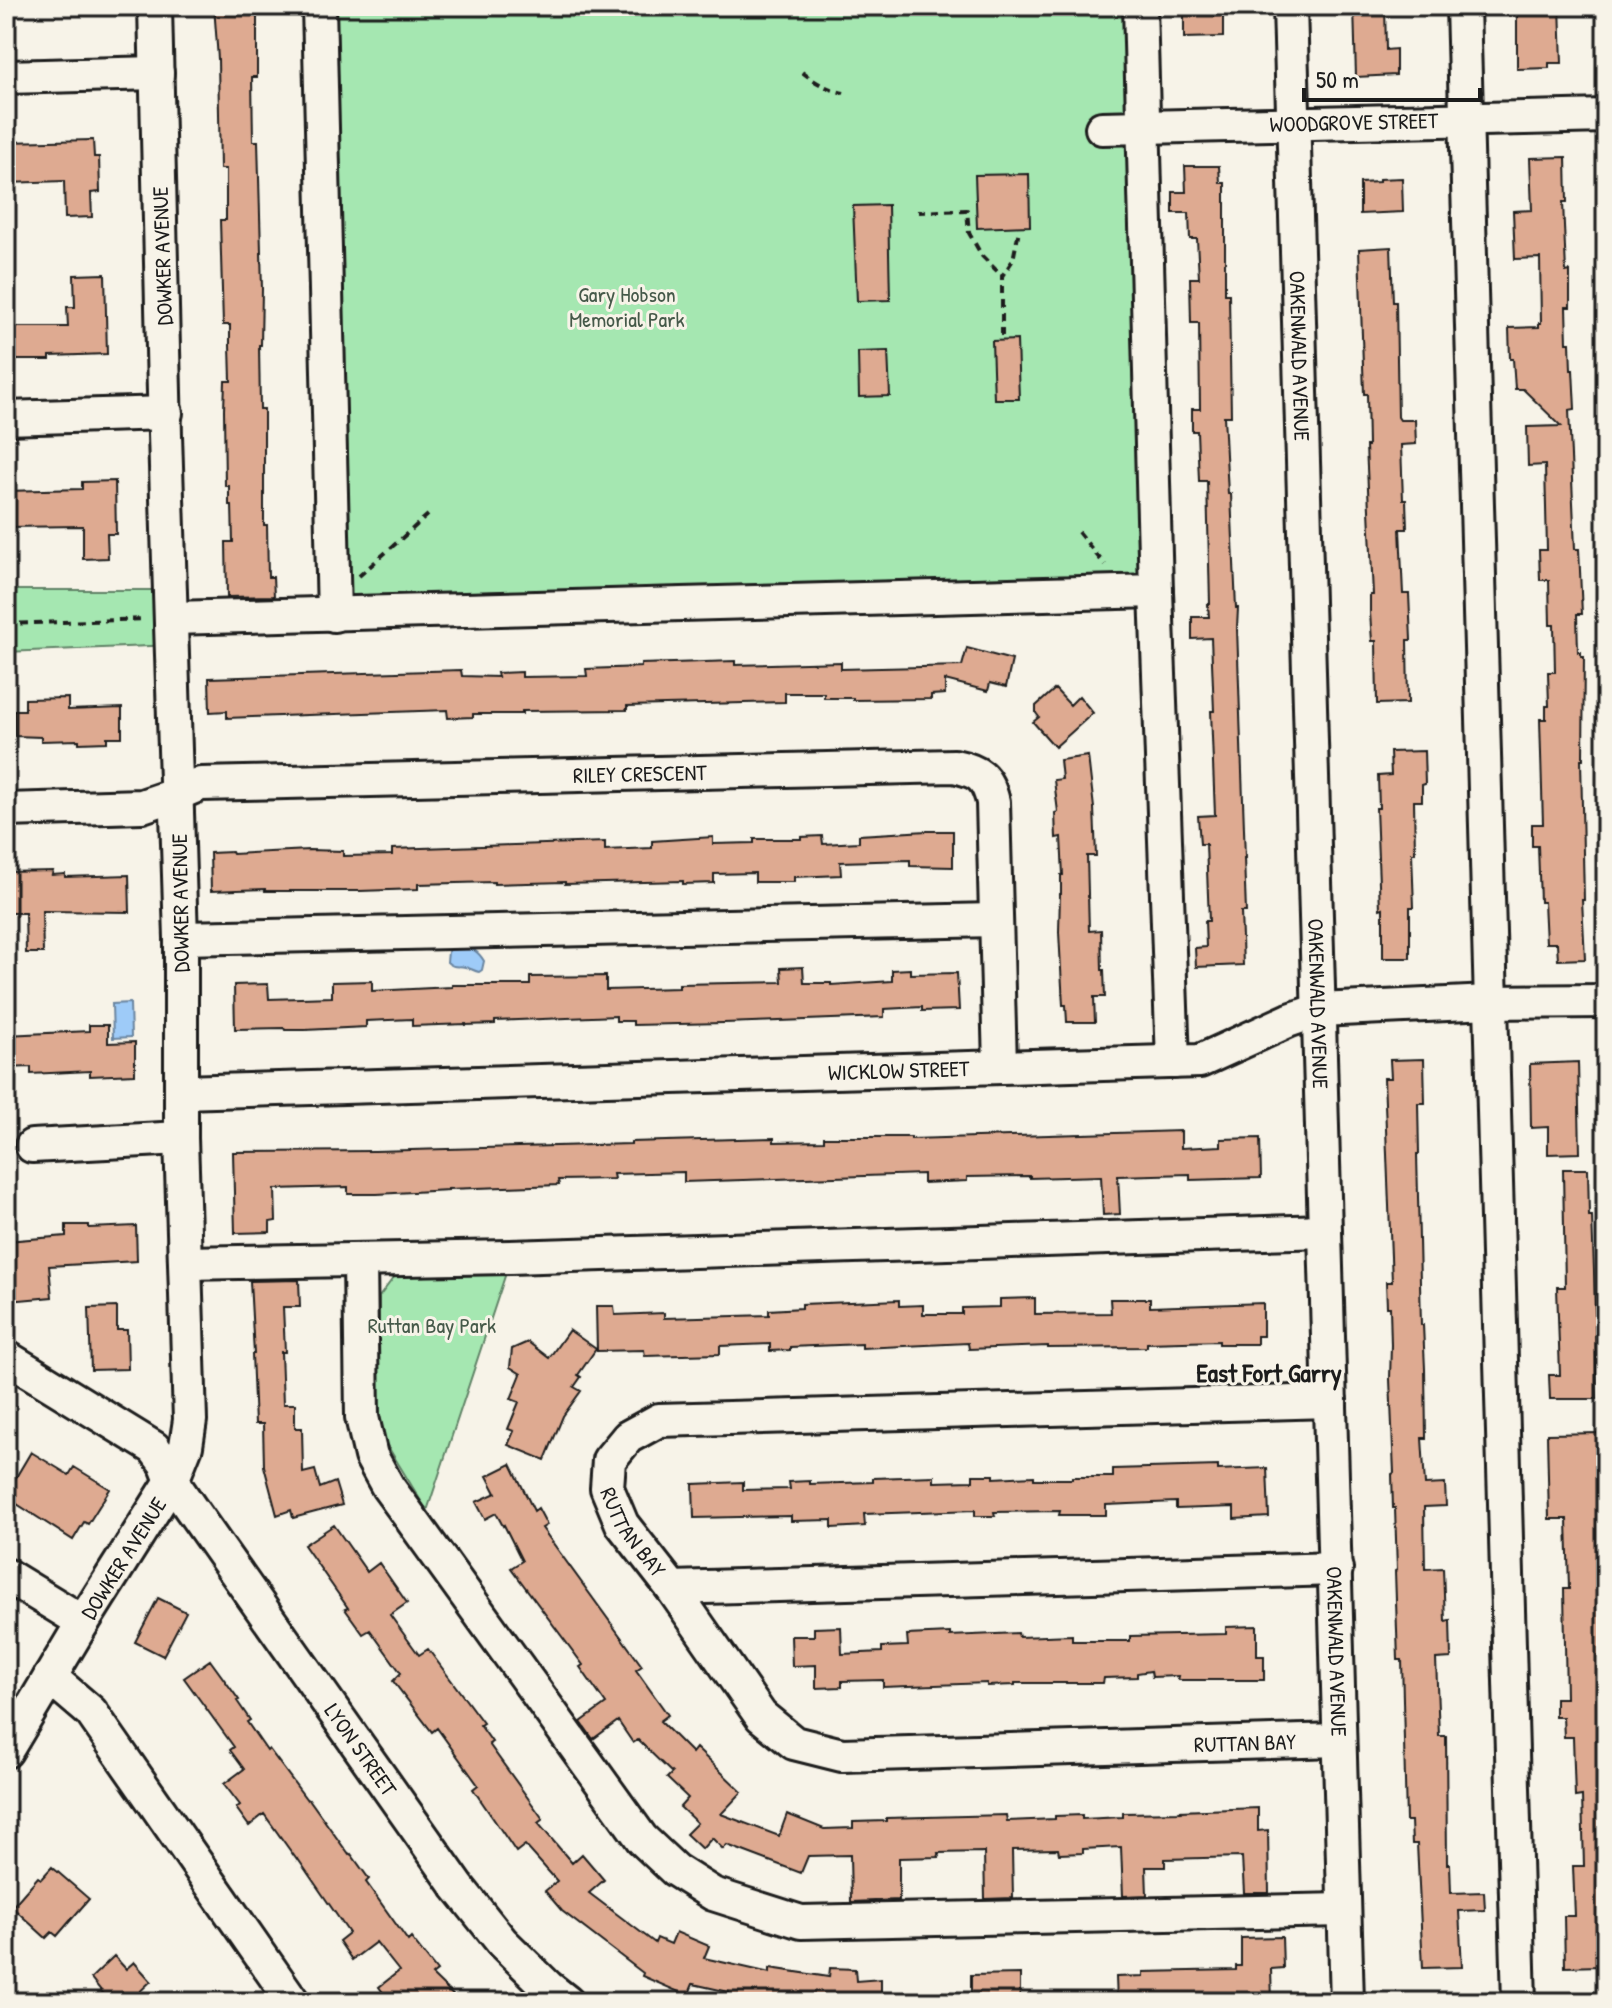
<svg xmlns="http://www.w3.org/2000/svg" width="1612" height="2008" font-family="'Patrick Hand',sans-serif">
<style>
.green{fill:#a5e7b1;stroke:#608266;stroke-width:2}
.water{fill:#9ecbf8;stroke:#6a85a0;stroke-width:2}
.building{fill:#deaa91;stroke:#1c1c1c;stroke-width:2}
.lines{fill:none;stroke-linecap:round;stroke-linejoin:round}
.minor-casing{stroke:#1c1c1c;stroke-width:38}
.path{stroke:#1c1c1c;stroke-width:4;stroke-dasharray:8 6;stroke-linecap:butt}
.minor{stroke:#f7f3e8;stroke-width:32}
.labels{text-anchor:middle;stroke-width:6;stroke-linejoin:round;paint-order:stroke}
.street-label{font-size:22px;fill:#1c1c1c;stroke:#f7f3e8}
.park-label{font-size:22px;fill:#455949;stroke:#f7f3e8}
.quarter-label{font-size:26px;font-weight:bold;fill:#1c1c1c;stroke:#f7f3e8}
</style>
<rect width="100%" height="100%" fill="#f7f3e8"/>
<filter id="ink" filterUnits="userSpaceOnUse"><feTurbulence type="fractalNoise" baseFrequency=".0125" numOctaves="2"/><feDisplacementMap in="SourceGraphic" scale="16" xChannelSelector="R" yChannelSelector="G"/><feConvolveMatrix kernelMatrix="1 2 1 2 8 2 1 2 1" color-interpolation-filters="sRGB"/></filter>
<g filter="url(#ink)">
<path class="green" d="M319,6H1140L1156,591L334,615Z
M6,590H171L173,645L6,652Z
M508,1267L427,1511L379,1432V1297L397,1273Z"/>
<path class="water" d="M463,946C473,949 478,951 484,961L482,970L479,972C474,971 470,968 465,967C458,965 454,969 447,962L448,952L453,947Z
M130,1003L131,1037L113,1038L112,1004Z"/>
<path class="building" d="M214,6H257V77H252L253,141H258L262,289L261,345H259L260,409H264V525H267L268,577H273L274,596L227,597L226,542H233L232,505H229V486H225L224,410L225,381H231L230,345V325H223L220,220H226V169H220L218,59Z
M1184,6H1215V16L1223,15V37L1184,38Z
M1354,6H1385L1386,50L1396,49V75L1356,77Z
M1517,6H1560L1562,63H1549V68L1517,69Z
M93,140L94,157H99L100,192L91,193L92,217L65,218L64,181L7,183L6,142Z
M1566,157L1567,202H1563L1566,272L1570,271V307H1566L1567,343H1570L1571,370H1573L1575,409L1569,410L1575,549H1579L1582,614H1577L1578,652H1581V656H1584L1583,759H1581L1584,900H1582L1585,959L1558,960L1557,943H1546L1544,902H1540L1538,846H1532V824H1543L1540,719H1546V706H1549L1548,672H1555L1554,625H1550L1549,580H1540L1539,550H1547L1545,465L1528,466L1527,427L1561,426L1523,389H1515L1513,359H1510L1509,328L1539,327V323H1541L1540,258L1515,259L1513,211L1532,210L1530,158Z
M1185,166H1219L1220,183H1225V294H1229L1231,416H1224L1228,494H1231L1236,608H1238L1237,628L1245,858H1244L1246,912H1241L1243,965L1196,967L1195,948L1206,947L1205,921H1209L1206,844H1200L1198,816L1215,815L1211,711H1214L1211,638L1192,639V617H1209L1208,604H1210L1207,481H1199L1197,431H1192V409H1200L1199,323H1191L1190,278H1199L1197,239H1190L1189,213H1173V192H1186Z
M1029,174L1030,226L977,228L975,175Z
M1402,178L1403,212L1360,214V183L1379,182V179Z
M888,205L890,300L857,301L853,206Z
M1391,247L1393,302H1396L1398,417L1400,420H1415L1416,444L1401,445L1403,500H1406L1407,529H1400L1403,594H1409L1411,640H1407L1408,703L1377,704L1376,641H1372L1370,613V595H1373L1366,446H1368L1367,394H1364L1359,249Z
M105,274L107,354L50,356V360H12V327H68L67,307H75L74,275Z
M1017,340L1019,399H994L992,341Z
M888,351L890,396L859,397L858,352Z
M115,481L116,534H107L108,558L83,559V526L6,527V491L82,489V482Z
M967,648L1012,660L1006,687L990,683L988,691L945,680V694L931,695V699L853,700V698H824V693H785V702L627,706V710L522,711V714H473V717L448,718L447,710L227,718V711L210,712L209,678L461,670L462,676L498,677L497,673L522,672V677L587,676L586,669L641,667V664L735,661V665L841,662V669L962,666Z
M1055,689L1070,705L1079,696L1093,713L1055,747L1033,722L1039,717L1036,713V706Z
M68,698V710L122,708V737H107V742L79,743V740L41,741V737L15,736L14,710H25V699Z
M1424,751L1425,784L1422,785V801H1414L1415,853H1412L1414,907H1410V958H1383V908L1380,909L1376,808H1379L1378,776L1391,775L1390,752Z
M1088,756L1094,808L1096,856H1087L1089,931L1101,930L1102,970H1104L1105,997H1094L1095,1022H1067L1066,1005H1063L1059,932L1060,894H1061V875H1063L1061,837L1056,838L1055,813L1058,812L1054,780L1062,779L1060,760Z
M927,831H953V867L910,866V860L840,862L841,875L794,877V882H755V873L714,874V883L683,884V881L565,884V882L494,884V882L418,884V889L359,891H265V889L211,891L210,853L232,852L233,854L309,850L343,851V856L392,855V849L605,842V850L652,848V841L713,837V844L754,843V839H801V837L822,836L823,844L859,842V835Z
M53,871L52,875L65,874V877L129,875L130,912L42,911L43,953H26L25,913H6V872Z
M803,967L804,983H831V985L892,981V970L910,969V974L957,973L959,1010L922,1011V1007L884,1009V1017L724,1023L633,1025V1021H616V1016L495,1021V1024L466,1025V1024L412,1026V1019L366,1021V1027L305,1030H285L284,1028L235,1029L234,985L268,984L269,999L332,997V982L372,981V991L452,987V985H530V977L606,976V990L679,988V984L782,982L781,968Z
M89,1025H108V1043L135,1042V1074L90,1076V1071L31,1074V1067L6,1068V1035L89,1031Z
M1424,1059L1425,1103H1418L1419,1154H1417L1421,1325H1423L1425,1369L1426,1438H1422L1425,1485L1445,1484L1446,1506L1424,1507L1425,1569L1443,1568L1445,1621L1450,1620L1451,1658L1436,1659L1439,1736H1446L1447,1864H1450L1451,1893L1484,1892L1485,1910L1459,1911L1462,1967L1423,1968L1417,1844H1412L1411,1821H1406L1402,1660H1398L1395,1571L1397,1570L1395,1508H1393L1392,1474L1394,1473L1390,1379L1391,1345L1390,1307H1387L1386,1282H1392L1384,1078H1391L1390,1060Z
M1578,1062L1580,1153L1548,1154V1127L1531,1128L1530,1064Z
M1181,1131V1148L1221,1146V1139L1260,1138L1261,1178L1190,1180V1174L1118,1176L1120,1214L1103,1215L1101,1176L1030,1178V1176L967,1177V1181L923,1183V1174L684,1182V1172L613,1174L614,1179L558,1180L559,1185L448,1189V1190L377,1194H348V1187L275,1189L276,1221L270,1222V1232L235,1233L233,1152L375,1151L631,1144V1142L774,1138V1142L824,1141V1137H911V1139Z
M1563,1169H1588L1589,1216H1592L1594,1271L1597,1399H1550L1549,1375H1560L1557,1287H1565Z
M66,1225H89V1228L136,1226L137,1261L49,1266L52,1297L9,1301L6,1241L66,1236Z
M299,1280L300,1307H283L285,1352H281L283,1404H295V1428H302L303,1473L315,1470L320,1488L335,1482L342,1505L293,1518L291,1510L277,1515L264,1466L263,1424H255L252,1354H254L250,1281Z
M1035,1298V1314L1111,1313L1110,1299H1150V1307L1263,1303V1336H1257V1344H1219V1341L1147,1343V1347L1048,1348V1346L969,1349L968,1343L862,1348V1344L790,1347V1350L770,1351V1344L720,1346V1354L645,1356L644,1350L597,1351L596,1306H614L615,1315L664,1313V1318L769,1315V1310L802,1308V1304L899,1300V1306L923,1305V1314H962V1308L1000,1307V1299Z
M117,1307V1330H127L128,1369L91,1370L89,1308Z
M569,1330L596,1349L578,1375L581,1377L574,1387L581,1391L563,1416L545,1460L508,1445L514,1431L508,1429L519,1402L511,1399L521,1374L510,1367L512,1349L528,1342L549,1358Z
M1600,1433L1604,1588H1606V1624H1602L1604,1697H1606V1717H1603V1756H1605L1606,1772V1935H1604V1947H1599L1600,1966L1565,1967L1564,1916H1575L1573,1866H1584L1582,1796L1575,1797L1573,1737H1564L1563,1717H1555V1698H1566L1564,1589H1569L1567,1519H1549L1547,1434Z
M31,1452L69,1475L74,1467L110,1489L88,1524L84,1522L73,1540L6,1497V1494Z
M511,1464L534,1511L538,1508L547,1525L542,1528L642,1666L636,1670L668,1715L660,1721L692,1753L696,1748L742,1792L721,1814L779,1836L787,1814L824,1829L853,1828V1822L886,1821V1818L1006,1815L1007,1821L1055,1819V1816L1082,1815V1819L1123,1817V1813L1181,1812L1180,1811L1258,1808V1831L1268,1830L1269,1893H1244L1242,1857L1165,1859V1867H1146L1147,1895L1123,1896L1121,1847L1083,1849V1853L1059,1854L1058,1849L1012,1850L1013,1898L985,1899L984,1852L938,1853L939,1857L899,1858V1900L851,1902L850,1855L808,1856L801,1873L727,1845L723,1849L712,1838L702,1849L686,1834L697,1823L680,1807L688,1798L667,1778L672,1773L638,1740L633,1743L618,1721L593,1739L581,1722L606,1704L580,1667L583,1665L511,1568L522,1561L504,1525L503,1526L496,1513L485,1519L476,1502L496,1493L487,1476Z
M1218,1466V1470L1267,1468L1269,1517L1234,1519V1507L1176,1509V1502L1106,1505V1515H1059L1060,1511L994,1512L995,1516H975V1510L864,1514L865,1526L832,1528V1520L791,1521V1516L694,1518L693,1484L743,1482V1490L790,1489L789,1482L810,1481V1484L873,1482V1478L934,1476V1482L973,1481V1475H994V1478L1034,1476V1479H1072V1477H1113V1469Z
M334,1525L367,1572L379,1563L407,1603L390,1615L419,1655L428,1649L483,1723L480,1725L492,1742L489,1744L543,1819L538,1823L572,1863L582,1854L604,1880L589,1893L655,1943L657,1938L671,1944L676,1932L709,1946L704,1958L770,1973V1968L829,1977L830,1968L855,1969L856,1981L881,1979V2002H785L758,1998L757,2002H727L729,1992L693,1984L688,1996L642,1976L643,1973L562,1911L545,1891L557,1881L525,1845L516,1852L473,1789L478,1785L437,1728L432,1732L393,1681L401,1673L370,1630L363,1634L345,1609L348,1608L304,1545Z
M158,1598L186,1612L163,1656L135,1642Z
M1257,1626V1656H1264V1680H1178L1179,1676L1152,1677L1151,1671L1137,1673V1677L1104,1678L1103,1683H1015V1685L987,1686V1683L883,1687V1680L842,1681V1687L816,1688V1665L792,1666L791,1636H814V1628L841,1627L842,1654L882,1652V1647L908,1646L907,1635L950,1633V1636L1018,1633L1019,1637L1072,1635V1641H1130V1636L1226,1634V1627Z
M210,1660L239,1700L237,1701L250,1720L247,1722L267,1751L269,1749L307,1800L309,1799L349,1855L351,1854L369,1879L366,1882L408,1941L411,1938L437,1971L432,1975L460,2002H390L379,1987L399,1971L376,1942L352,1960L339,1941L349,1933L298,1859L297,1860L264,1814L249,1826L236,1808L240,1805L224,1784L244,1769L230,1750L234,1747L184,1678Z
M52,1867L89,1899L57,1936L52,1932L46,1938L12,1907L38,1877L41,1879Z
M1282,1937L1283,1968L1271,1969L1272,2002H1117L1116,1977L1143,1976V1972L1236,1970V1966H1241V1938Z
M114,1956L126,1969L134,1962L151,1981L129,2002H110L91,1978Z
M1020,1974V2002H971V1975Z"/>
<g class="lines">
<g class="minor-casing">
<g id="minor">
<path d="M319,6L334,615"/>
<path d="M1140,6L1156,591L1173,1062"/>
<path id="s1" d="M1290,6L1347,2002"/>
<path d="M1463,6L1519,2002"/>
<path d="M6,77L157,73"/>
<path id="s2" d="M1102,128L1606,116"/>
<path d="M6,418L166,413"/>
<path d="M172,618L1156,591"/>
<path id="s3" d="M6,810L142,806L177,794L201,784L954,766C979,771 987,777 993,802L1000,1066"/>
<path d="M181,938L995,920"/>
<path id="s4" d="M181,1092L1200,1061L1290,1020L1319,1010L1490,1002L1606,1001"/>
<path d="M32,1146L181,1138"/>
<path d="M360,1261L362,1417L371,1456L388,1487L407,1513L642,1839L675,1870L713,1894L801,1922L1344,1910"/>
<path d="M186,1263L510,1257L1325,1231"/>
<path id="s5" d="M6,1357L154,1448L165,1463L172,1481L189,1506L458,1887L502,1942L548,1987L567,2002"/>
<path id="s6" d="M1330,1401L659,1420L628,1437L609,1460L607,1488L622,1524L672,1588L761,1716L794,1743L842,1755L1339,1740"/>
<path d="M6,1575L83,1622"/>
<path d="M672,1588L1336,1569"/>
<path d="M50,1677L91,1712L293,2002"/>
<path id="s7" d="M6,1751L83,1622L172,1481L186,1446L190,1420L181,1138V938L165,435L155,6"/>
</g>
</g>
<path class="path" d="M802,72C816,83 827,89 844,93
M918,212L967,210L969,233L982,256L1002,276
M1002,336V276L1013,260L1019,230
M1078,532L1105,565
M359,576L428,515
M6,624L144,619"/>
<use href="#minor" class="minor"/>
</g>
</g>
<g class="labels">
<g class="street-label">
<text dy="8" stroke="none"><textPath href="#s2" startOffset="252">WOODGROVE STREET</textPath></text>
<text transform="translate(162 256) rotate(-92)" y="8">DOWKER AVENUE</text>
<text dy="8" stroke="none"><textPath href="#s1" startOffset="350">OAKENWALD AVENUE</textPath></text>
<text dy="8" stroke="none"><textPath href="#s3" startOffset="638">RILEY CRESCENT</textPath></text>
<text transform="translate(180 903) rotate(-91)" y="8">DOWKER AVENUE</text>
<text dy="8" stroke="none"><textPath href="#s1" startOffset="998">OAKENWALD AVENUE</textPath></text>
<text dy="8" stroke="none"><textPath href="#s4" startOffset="718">WICKLOW STREET</textPath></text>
<text dy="8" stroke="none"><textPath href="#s6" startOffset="816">RUTTAN BAY</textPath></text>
<text dy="8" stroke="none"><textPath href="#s7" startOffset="226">DOWKER AVENUE</textPath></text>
<text dy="8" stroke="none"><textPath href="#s1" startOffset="1646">OAKENWALD AVENUE</textPath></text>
<text dy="8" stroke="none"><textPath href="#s6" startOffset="1536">RUTTAN BAY</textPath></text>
<text dy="8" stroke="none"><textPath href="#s5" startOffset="540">LYON STREET</textPath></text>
</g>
<g class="park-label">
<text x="627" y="302">Gary Hobson<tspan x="627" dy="25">Memorial Park</tspan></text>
<text x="432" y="1333">Ruttan Bay Park</text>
</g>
<g class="quarter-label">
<text x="1269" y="1382">East Fort Garry</text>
</g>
</g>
<rect width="1612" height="2008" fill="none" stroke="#f7f3e8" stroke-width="32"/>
<rect x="16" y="16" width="1580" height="1976" fill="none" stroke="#1c1c1c" stroke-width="3" filter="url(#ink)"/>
<path d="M1304 88v12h176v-12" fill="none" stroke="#1c1c1c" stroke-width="4"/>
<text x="1316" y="88" font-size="24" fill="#1c1c1c" stroke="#f7f3e8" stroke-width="6" paint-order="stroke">50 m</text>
</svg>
